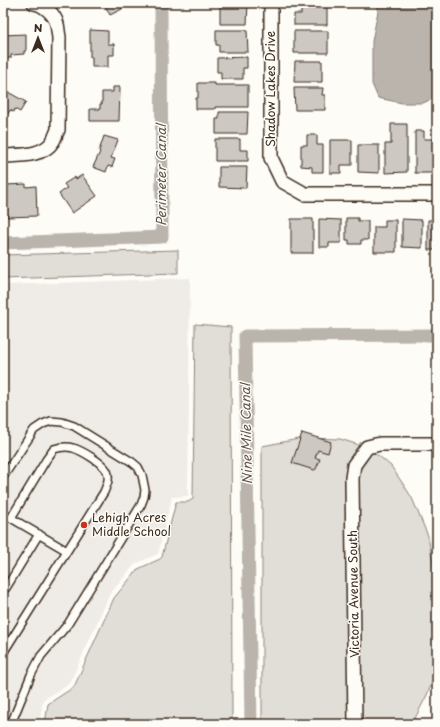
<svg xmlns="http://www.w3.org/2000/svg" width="440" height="727" font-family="'Playpen Sans',sans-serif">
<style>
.built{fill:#efece7}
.green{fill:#e1ded7;stroke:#8e847a}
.water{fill:#bbb4ad;stroke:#887d74}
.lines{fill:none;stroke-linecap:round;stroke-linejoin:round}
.canal{stroke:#bbb4ad;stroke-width:13}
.building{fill:#cdc8c2;stroke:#3b2a1e}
.service-casing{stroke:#3b2a1e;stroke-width:10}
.minor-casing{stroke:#3b2a1e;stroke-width:16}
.service{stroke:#fdfcf7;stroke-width:7}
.minor{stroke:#fdfcf7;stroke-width:13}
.poi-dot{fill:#c8321e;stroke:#fdfcf7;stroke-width:1.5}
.labels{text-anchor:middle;stroke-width:3;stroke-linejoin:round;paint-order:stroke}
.street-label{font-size:12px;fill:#3b2a1e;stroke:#fdfcf7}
.poi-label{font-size:12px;fill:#3b2a1e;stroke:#fdfcf7;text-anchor:start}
.water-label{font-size:13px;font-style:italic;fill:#615349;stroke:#fdfcf7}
</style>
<rect width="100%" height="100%" fill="#fdfcf7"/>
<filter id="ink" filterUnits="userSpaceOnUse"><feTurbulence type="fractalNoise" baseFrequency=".025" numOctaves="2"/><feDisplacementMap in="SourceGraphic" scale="8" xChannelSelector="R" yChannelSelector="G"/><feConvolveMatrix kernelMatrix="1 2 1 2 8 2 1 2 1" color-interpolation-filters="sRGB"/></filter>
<g filter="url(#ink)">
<path class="built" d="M190,278L188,496L172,497L158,554L135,564L110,594L70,683L43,700L39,724H3V285Z"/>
<path class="green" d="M178,250V273L3,279V255Z
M195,324L231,327L232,724H45L48,704L74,687L114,598L138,569L160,559L162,557L176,502H188L193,499Z
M304,438L340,439L356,444L379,456L391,466L405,487L412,498L428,536L437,587V670L427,695L412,724H262V446Z"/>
<path class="water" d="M377,3H437V97L423,103H402L378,98L372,84V41L378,11Z"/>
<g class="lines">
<path class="canal" d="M3,243L162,237L161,3
M251,724L245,336L437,335"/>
</g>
<path class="building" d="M104,3H118L122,9L110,15Z
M220,3H248L247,24H220Z
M301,3H327V25H294V14H301Z
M90,30L108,31V44H114V55H108V67H92V57H90Z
M216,30H247L248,52H219V45H216Z
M294,31H328V53H294Z
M26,34V51H24V54L11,55V58H3V35Z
M247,57V68H243V79H221V72H217V58Z
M295,61H322V82H294Z
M198,83H215V85H248V107H215V109H196V98H198Z
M113,87H120L119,121H90V109H100V104H102V92H113Z
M294,88H323L322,95H325V110H295Z
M6,91L26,102L20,112L15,109L14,112L10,110L3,123V97Z
M219,112H248L247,134H216V119H219Z
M391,124H407V172L385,173V144H391Z
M415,131H424V139H437V173H415Z
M307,135H317V145H323V172H312V167L301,166V145H307Z
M104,136L118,140L111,158L115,159L112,167L108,166L106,172L93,167L100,152L99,151Z
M215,139H240V150H248V161H215Z
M330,140H352V165H341V173H330Z
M358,145H379V173L358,172Z
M219,167H247L246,188L219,187Z
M82,175L97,196L72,213L59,194L67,188L64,184L75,177L76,179Z
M26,184V187L36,186L37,216L7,217L6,185Z
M346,218H358V221H368V240H361V244H349V240H346Z
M291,219H313V253H291Z
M319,219L341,220V243H329V247H319Z
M402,219L422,220V248L402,247Z
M385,220H396V252H374V227H385Z
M428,220H437V250H428Z
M302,433L331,442L328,453L318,450L315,458L320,459L316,469L314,470L292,463Z"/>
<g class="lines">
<g class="service-casing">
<path id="service" d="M3,477L34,430L43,424L51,421L62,422L74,426L132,462L138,467L142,475L145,490L144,497L141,505L68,624L41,656L31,675L11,724
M6,588L39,534
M3,653L104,492C107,485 110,478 107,471C103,463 81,450 73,448C66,446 60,447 54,449L46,460L11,518L67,551
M3,721L9,724"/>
</g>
<g class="minor-casing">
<path id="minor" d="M271,3V158L282,181L305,194H437
M3,156C19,155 43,157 53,141C55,138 56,133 58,130L59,37C58,33 58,28 57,24C55,15 44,4 34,3
M355,724L352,478L354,465L367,447L380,444H437"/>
</g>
<use href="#service" class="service"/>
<use href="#minor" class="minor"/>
</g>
</g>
<circle class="poi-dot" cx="84" cy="525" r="4"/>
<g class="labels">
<g class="street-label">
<text transform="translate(271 89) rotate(-90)" y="4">Shadow Lakes Drive</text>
<text transform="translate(354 594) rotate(-91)" y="4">Victoria Avenue South</text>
</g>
<g class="poi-label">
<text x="92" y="522">Lehigh Acres<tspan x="92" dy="14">Middle School</tspan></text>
</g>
<g class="water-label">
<text transform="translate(161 175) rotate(-90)" y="5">Perimeter Canal</text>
<text transform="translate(246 434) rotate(-91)" y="5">Nine Mile Canal</text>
</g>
</g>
<rect width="440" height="727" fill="none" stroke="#fdfcf7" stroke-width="16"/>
<rect x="8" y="8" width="424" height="711" fill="none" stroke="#3b2a1e" stroke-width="1.5" filter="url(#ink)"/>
<g transform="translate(38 38)" stroke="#fdfcf7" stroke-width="3" paint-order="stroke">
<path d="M0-3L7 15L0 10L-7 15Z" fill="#3b2a1e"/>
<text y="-6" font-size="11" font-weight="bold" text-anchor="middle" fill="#3b2a1e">N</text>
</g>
</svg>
